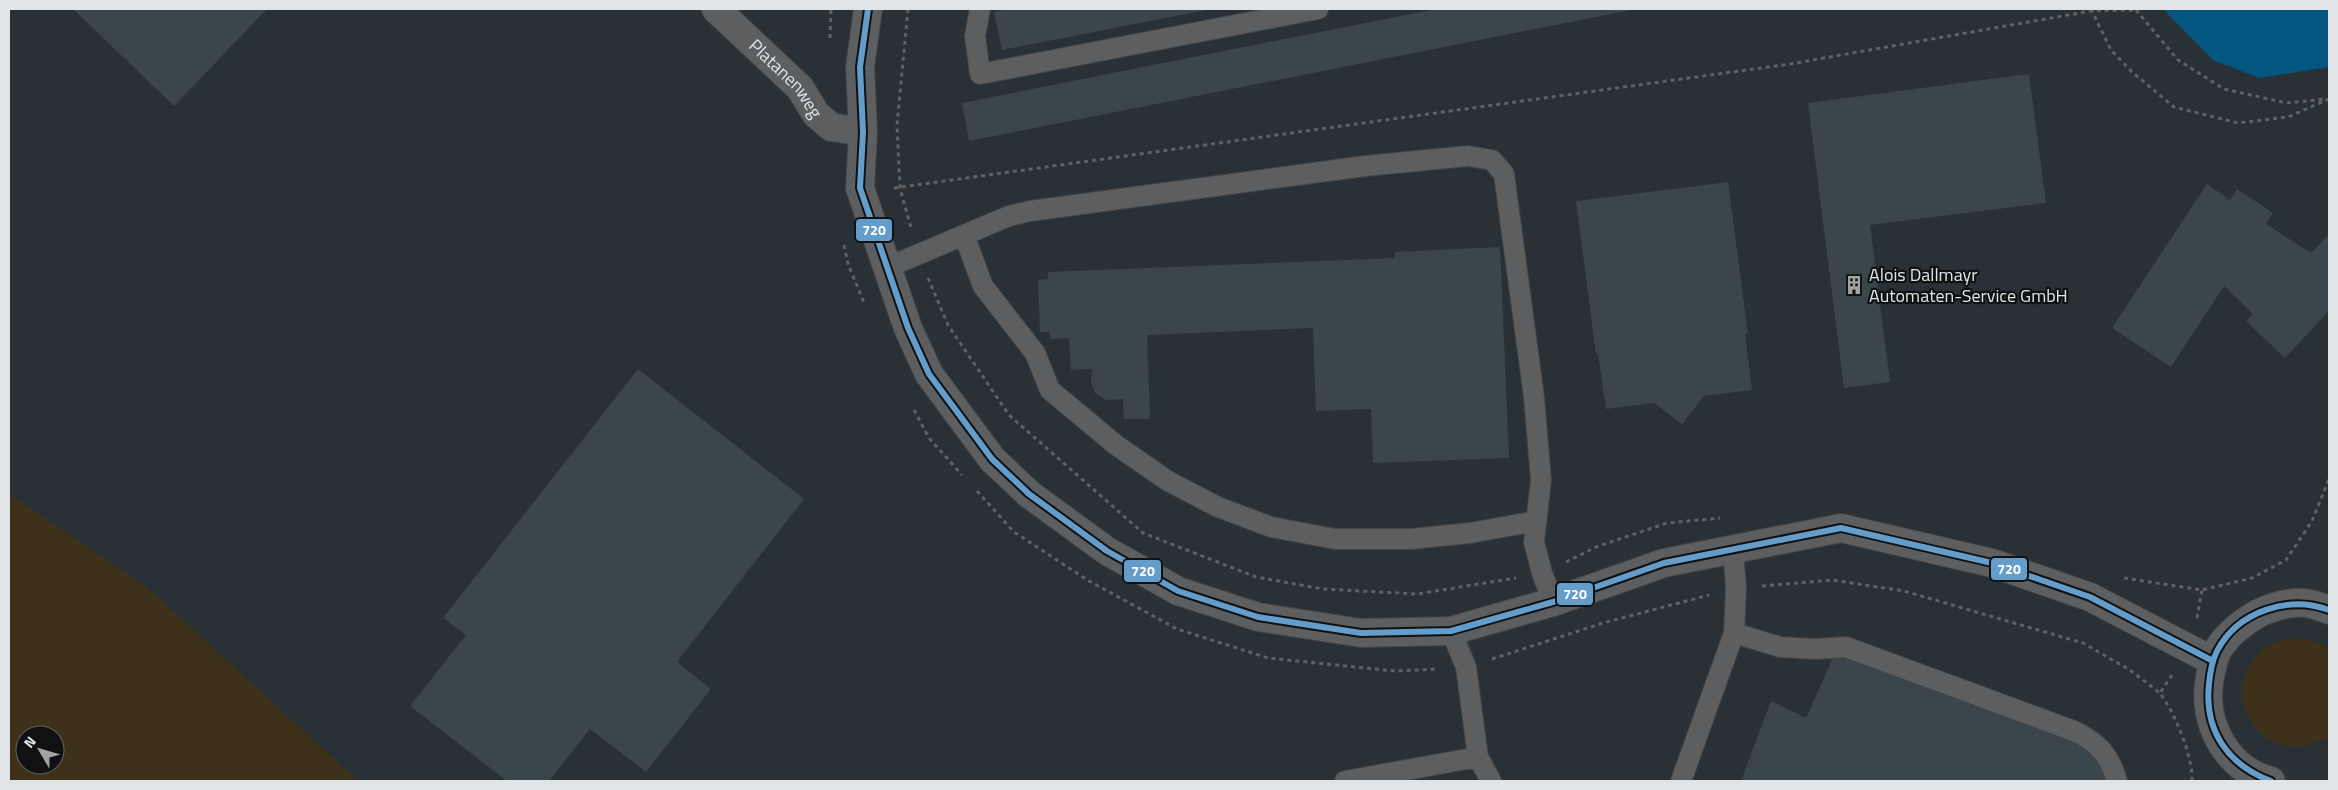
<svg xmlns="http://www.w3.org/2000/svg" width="2338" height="790" font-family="'Titillium Web',sans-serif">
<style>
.built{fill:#293137;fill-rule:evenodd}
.green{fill:#3d3119;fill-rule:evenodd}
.water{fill:#03567f}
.building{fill:#3b464c}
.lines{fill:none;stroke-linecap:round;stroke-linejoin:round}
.service-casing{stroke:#424345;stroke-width:22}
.minor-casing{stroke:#424345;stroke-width:30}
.path{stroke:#5f6162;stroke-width:3;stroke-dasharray:4 4;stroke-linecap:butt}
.service{stroke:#5c5e5f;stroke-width:20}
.minor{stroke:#5c5e5f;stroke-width:28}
.bus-1-casing{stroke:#0f1112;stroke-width:10}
.bus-1{stroke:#649cca;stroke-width:6}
.labels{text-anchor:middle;stroke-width:4.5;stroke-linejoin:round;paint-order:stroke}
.street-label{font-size:18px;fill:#e1e4e6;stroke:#0f1112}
.poi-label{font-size:18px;fill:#e1e4e6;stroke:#0f1112;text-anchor:start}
.line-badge{stroke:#0f1112;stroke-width:2}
.badge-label{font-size:14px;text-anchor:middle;font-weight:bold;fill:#fff}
</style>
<rect width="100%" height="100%" fill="#26282a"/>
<path class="built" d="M9,9H2329V781H31L9,757ZM25,735H55V765H25Z"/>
<path class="green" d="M9,494L148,588L358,781H9ZM25,735H55V765H25Z
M2299,638L2320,643L2329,650V736C2256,779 2206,677 2276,642C2283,639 2292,639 2299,638Z"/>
<path class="water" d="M2163,9H2329V67L2259,78L2213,60Z"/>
<path class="building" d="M73,9H267L174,106Z
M1010,9H1206V10L1002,50L994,12Z
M1436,9L1631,10L969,141L962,103Z
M2029,74L2046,203L1870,225L1890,382L1844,388L1808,103Z
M1728,182L1748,334H1745L1752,390L1704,396L1682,424L1654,403L1606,409L1598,353L1596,354L1576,201Z
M2207,184L2230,200L2237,189L2273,213L2266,224L2311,253L2329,234V311L2285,358L2246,321L2253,314L2224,286L2171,367L2112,328Z
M1500,247L1509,458L1373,463L1371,409L1316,411L1313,328L1147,335L1150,419H1124L1123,399L1106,400L1095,393L1091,382L1092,369L1071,370L1069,338L1050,339V332H1040L1038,280L1048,279V272L1395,258V252Z
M638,369L804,499L677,662L711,689L646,772L590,729L549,781H507L410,706L466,635L443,618Z
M1835,653L2073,739L2096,757L2108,781H1741L1771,701L1806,718Z"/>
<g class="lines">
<g class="service-casing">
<path id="service" d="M980,9L975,36L980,74L1318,9
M964,235L983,286L1035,353L1050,390L1116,445L1168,481L1218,507L1271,527L1335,539H1411L1470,533L1536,521
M886,268L1009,216L1030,211L1365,166L1468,156L1492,160L1504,174L1534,397L1541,480L1534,542L1542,573L1553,602
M1451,631L1466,667L1478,757L1491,781
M1734,633L1780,647L1816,649L1846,647L2074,731C2098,742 2110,756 2117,781
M1345,781L1478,757
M1681,781L1734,633L1736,588L1733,549"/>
</g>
<g class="minor-casing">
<g id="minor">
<path id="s1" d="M716,9L800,88L816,114L831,127L863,132"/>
<path d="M868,9L860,67L863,132L860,188L908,328L929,374L992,459L1029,494L1107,551L1178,591L1258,617L1361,633L1451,631L1553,602L1664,563L1841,528L1992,563L2090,597L2213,661"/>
<path d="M2271,781C2226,769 2201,722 2210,677C2212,666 2214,654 2221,645C2231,631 2245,621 2259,613C2272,607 2288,602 2303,603C2312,603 2321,607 2329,610"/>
</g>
</g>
<path class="path" d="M908,9L897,125L900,188L911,228
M2091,9L2111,50L2132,72L2174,107L2238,123L2288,117L2329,99
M2136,10L2178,60L2224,89L2286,103L2326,99
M830,38L831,9
M894,188L1790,64L2091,11L2136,10
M844,245L848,264L865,305
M928,278L948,325L1009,415L1143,533L1256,577L1323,589L1417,594L1516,578
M914,410L929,438L962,475
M977,491L1014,532L1089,581L1177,629L1268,658L1395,671L1438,669
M1566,562L1596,547L1667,523L1720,518
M2124,578L2202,590L2252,578L2286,560L2312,521L2329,479
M1762,586L1832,580L1904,591L2083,643L2130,670L2160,693
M2197,618L2202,590
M1492,659L1603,623L1709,595
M2172,675L2160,693C2175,714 2193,756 2192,781"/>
<use href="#service" class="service"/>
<use href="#minor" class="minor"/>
<g class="bus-1-casing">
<path id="bus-1" d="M868,9L860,67L863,132L860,188L908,328L929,374L992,459L1029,494L1107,551L1178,591L1258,617L1361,633L1451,631L1553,602L1664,563L1841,528L1992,563L2090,597L2213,661
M2271,781C2228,765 2204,731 2209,684C2210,673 2212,661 2217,651C2238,611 2289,595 2329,610"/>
</g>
<use href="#bus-1" class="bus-1"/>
</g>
<defs>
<g id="building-bare" transform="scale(1.5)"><path d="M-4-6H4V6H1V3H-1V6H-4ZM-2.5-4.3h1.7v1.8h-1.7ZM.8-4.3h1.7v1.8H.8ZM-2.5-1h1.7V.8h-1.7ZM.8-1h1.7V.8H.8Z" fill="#a0a2a4" stroke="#0f1112" stroke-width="2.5" paint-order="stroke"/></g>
</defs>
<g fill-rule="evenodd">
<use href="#building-bare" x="1854" y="285"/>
</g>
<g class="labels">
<g class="street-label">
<text dy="6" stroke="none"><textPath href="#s1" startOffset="99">Platanenweg</textPath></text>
</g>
<g class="poi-label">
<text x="1869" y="281">Alois Dallmayr<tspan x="1869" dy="21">Automaten-Service GmbH</tspan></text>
</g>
</g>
<g class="line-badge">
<rect x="855" y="218" width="38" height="24" rx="5" fill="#649cca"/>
<rect x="1990" y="557" width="38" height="24" rx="5" fill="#649cca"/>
<rect x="1123" y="559" width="39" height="24" rx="5" fill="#649cca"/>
<rect x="1556" y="582" width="38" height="24" rx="5" fill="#649cca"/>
</g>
<g class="badge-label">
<text x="874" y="235">720</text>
<text x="2009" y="574">720</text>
<text x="1143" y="576">720</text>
<text x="1575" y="599">720</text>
</g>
<rect width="2338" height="790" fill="none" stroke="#e1e4e6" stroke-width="20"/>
<g transform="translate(40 750) rotate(308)"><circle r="24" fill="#0f1112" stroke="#636567"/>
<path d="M0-4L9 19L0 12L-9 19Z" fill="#a0a2a4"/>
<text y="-8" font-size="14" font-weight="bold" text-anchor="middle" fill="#e1e4e6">N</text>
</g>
</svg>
